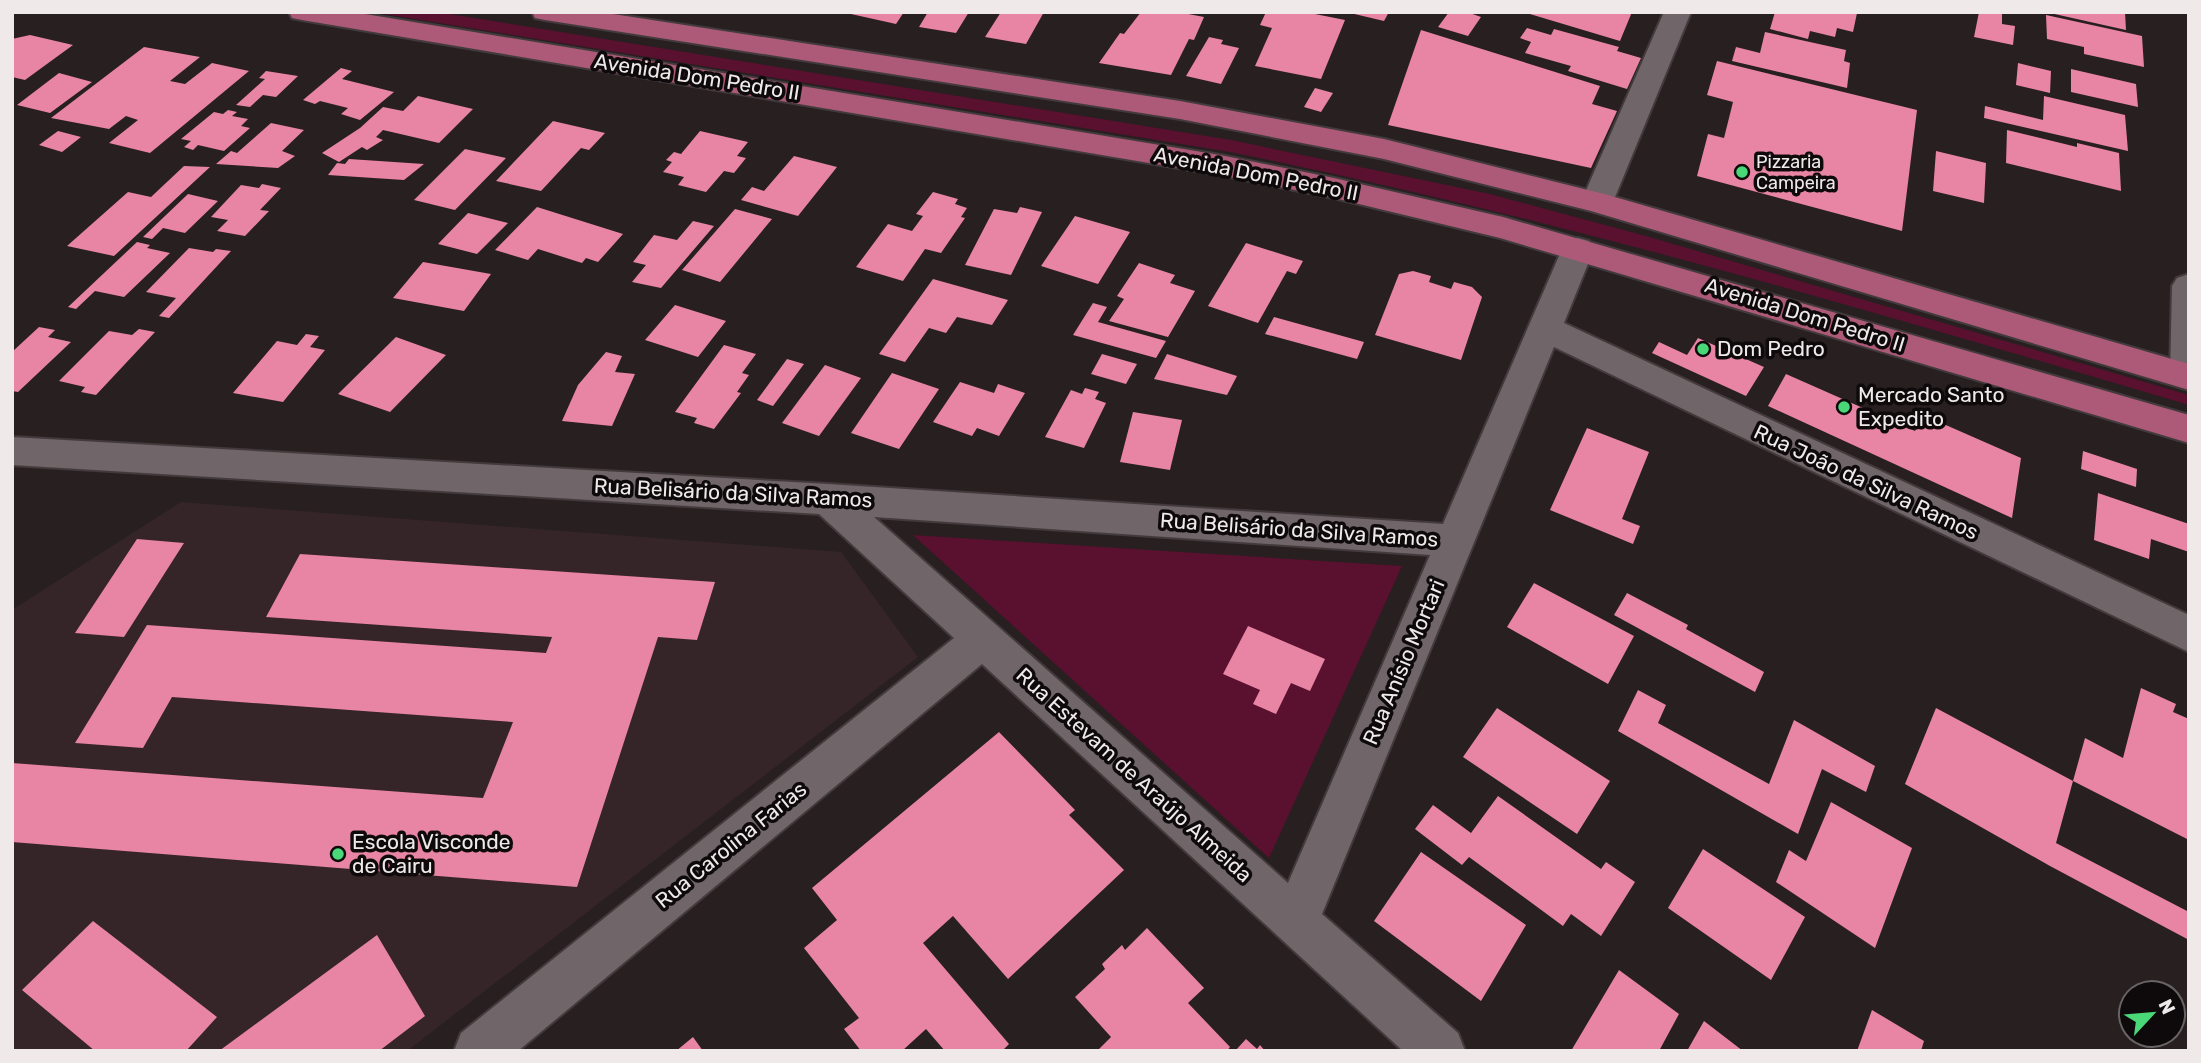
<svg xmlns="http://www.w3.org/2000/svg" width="2201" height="1063" font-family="Rubik,sans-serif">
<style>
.built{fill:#352529}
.green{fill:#5a102f}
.building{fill:#e985a4}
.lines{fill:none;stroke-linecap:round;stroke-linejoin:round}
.minor-casing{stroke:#423a3c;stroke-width:4}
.major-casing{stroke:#423a3c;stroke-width:4}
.minor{fill:#706568;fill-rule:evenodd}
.major{fill:#ac5a77;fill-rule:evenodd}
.poi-dot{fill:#49d778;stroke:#0e0a0b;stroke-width:2.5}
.labels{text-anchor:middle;stroke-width:7;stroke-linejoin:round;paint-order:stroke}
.far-poi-label{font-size:18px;fill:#efe9ea;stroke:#0e0a0b;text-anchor:start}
.street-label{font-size:21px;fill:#efe9ea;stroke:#0e0a0b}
.poi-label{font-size:21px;fill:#efe9ea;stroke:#0e0a0b;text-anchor:start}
</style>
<rect width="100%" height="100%" fill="#281f21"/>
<path class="built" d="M181,502L841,552L918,657L407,1051H12V610Z"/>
<path class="green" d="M372,12H437L1231,140L1490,194L1646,236L2189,395V405C1872,311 1554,217 1230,152Z
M913,535L1402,566L1269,858Z"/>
<path class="building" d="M842,12H904L896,24Z
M928,12H969L956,33L919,27Z
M1001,12H1044L1026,44L985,37Z
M1141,12H1178L1204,17L1194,40L1189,39L1171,75L1099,63L1120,33L1124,34Z
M1266,12H1305L1345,20L1321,79L1255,66L1272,28L1260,25Z
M1346,12H1389L1384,21Z
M1449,12H1467L1481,17L1468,36L1438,27Z
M1523,12H1632L1620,41Z
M1775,12H1853L1857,13L1853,32L1837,28L1835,37L1810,31L1808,39L1770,29Z
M1979,12H2002V24L2015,26L2013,45L1974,37Z
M2050,12H2125L2126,30L2050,13Z
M2046,15L2142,36L2144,67L2084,54V47L2047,39Z
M1527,28L1551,35L1554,29L1619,47L1617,51L1641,58L1627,89L1568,71L1571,66L1525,53L1531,42L1520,38Z
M1421,30L1600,86L1592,104L1617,111L1591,168L1388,125Z
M1765,32L1846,50L1844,61L1850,63L1847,88L1732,61L1736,47L1760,53Z
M30,35L73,45L25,80L12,77V39Z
M1209,37L1223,40L1221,44L1239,48L1221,84L1186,76Z
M144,47L200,57L170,81L185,84L212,63L249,71L150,153L109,143L138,120L126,116L109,129L51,118Z
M1717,61L1917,110L1902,231L1697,176L1708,134L1724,138L1733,102L1707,95Z
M2018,63L2051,71L2050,93L2016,85Z
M341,68L352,71L342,79L394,92L360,120L341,114L348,108L320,101L315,104L303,100Z
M2071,69L2136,84L2138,107L2071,92Z
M266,71L298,76L276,97L263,95L250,107L236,105L265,79L259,78Z
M59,73L92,82L50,113L17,105Z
M1315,88L1333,93L1321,112L1304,107Z
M418,96L473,109L439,143L383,130L376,137L383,140L367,150L362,147L339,162L322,153L360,128L383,107L403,111Z
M2044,96L2125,115L2128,151L1984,118L1985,106L2043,120Z
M228,110L237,112L232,116L248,119L241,126L250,128L224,151L198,145L193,150L184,147L191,141L181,139L214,112L223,114Z
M553,121L605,133L589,150L581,148L541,191L496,181Z
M271,123L304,130L282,151L295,156L278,168L216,164L231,151L237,153Z
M2007,130L2077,147V143L2119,153L2121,191L2006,163Z
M58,131L81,137L62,152L39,145Z
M700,131L748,142L737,156L746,158L734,173L724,171L706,192L678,185L684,177L663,172L672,162L666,160L674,152L681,154Z
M465,149L506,158L455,210L414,200Z
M1936,151L1986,163L1984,203L1933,191Z
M794,156L837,167L798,216L741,200L752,187L764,191Z
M349,159L424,164L404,180L328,175L337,163L345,164Z
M184,166L210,167L114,256L67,246L128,192L151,197Z
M262,184L281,188L260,210L269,211L245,236L217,231L228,220L211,217L241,185L259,188Z
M933,192L958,199L955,204L967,208L961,217L965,218L941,253L925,249L903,281L856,267L888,224L912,231L923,216L916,214Z
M188,194L218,201L185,233L163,228L152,239L143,237Z
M537,207L623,234L598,262L586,258L582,263L538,249L528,260L495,250Z
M1020,207L1042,212L1011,275L965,265L994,209L1017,213Z
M735,209L772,219L720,282L682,270Z
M468,213L508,223L477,254L438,244Z
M1075,216L1130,232L1098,284L1041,266Z
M693,221L714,226L661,288L632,282L646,265L633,262L654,235L677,240Z
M137,242L150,245L147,248L170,253L124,297L95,291L76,309L68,307Z
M1246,243L1303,261L1296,274L1287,271L1258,323L1208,306Z
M189,248L213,252L216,249L231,251L169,318L159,316L176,298L146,292Z
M423,262L491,274L464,311L393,298Z
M1139,263L1175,275L1170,283L1195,291L1168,337L1109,321L1124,299L1117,296Z
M1413,271L1431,276L1429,282L1451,289L1454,282L1472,287L1482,297L1461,360L1375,335L1399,274Z
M933,279L1008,300L992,325L957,317L946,333L929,328L905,362L879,354Z
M1093,303L1107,307L1098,322L1166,341L1156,358L1073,335Z
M675,305L726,321L698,357L645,340Z
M1274,317L1364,342L1357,359L1265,334Z
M39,327L55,330L48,337L71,342L18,392L12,391V352Z
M139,329L155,332L96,395L81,392L85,387L59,381L109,331L132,335Z
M306,334L319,336L310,347L325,350L283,402L233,393L277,341L297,345Z
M396,337L446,355L390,412L338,394Z
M1698,338L1764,367L1746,396L1652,353L1659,342L1687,355Z
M724,345L756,354L742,373L749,375L737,392L741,393L714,429L694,423L697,418L675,412Z
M606,352L622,356L615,372L635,374L612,426L562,421L578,385Z
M1102,354L1137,364L1126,384L1091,374Z
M1167,354L1237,376L1227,395L1154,379Z
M787,359L804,364L773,406L757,400Z
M825,365L861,378L819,436L782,423Z
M892,373L939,389L899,449L851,433Z
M1786,374L1915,431L1923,415L2021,458L2012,518L1768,406Z
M960,382L994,393L998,384L1025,393L999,436L977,428L972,436L933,422Z
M1085,388L1099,392L1095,399L1106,403L1084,448L1045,437L1071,390L1082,394Z
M1133,412L1182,420L1170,470L1120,462Z
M1587,428L1649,452L1622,519L1640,526L1633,544L1550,510Z
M2083,451L2137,469L2136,487L2081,469Z
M2098,493L2189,524V552L2151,539L2149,559L2094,540Z
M137,539L184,543L124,637L75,633Z
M300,554L715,582L697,640L658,637L577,887L12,842V763L483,798L513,722L172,697L143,748L75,743L147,625L546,653L552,637L266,617Z
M1534,583L1634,636L1608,684L1507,627Z
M1627,593L1688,625L1686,629L1764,672L1755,692L1614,615Z
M1248,626L1325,659L1310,691L1291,683L1276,714L1253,704L1260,690L1223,674Z
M2141,688L2176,704L2173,712L2189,719V840L2073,781L2056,843L2189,912V940L2050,866L1905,784L1936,708L2073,781L2085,738L2123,758Z
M1638,690L1666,705L1658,723L1769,784L1794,720L1875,766L1866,792L1822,769L1798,834L1618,731Z
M1497,708L1610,781L1577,834L1463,757Z
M999,732L1075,810L1069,815L1124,870L1008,979L953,916L923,943L1009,1044L1002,1051H945L926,1029L902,1051H861L844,1029L859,1018L804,948L837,920L812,888Z
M1498,796L1601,869L1606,862L1635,882L1601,936L1571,914L1563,926L1469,857L1462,865L1415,829L1433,805L1471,833Z
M1831,802L1912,848L1875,948L1776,882L1789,850L1806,861Z
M1703,849L1805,917L1771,980L1668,908Z
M1421,852L1526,925L1481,1001L1374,921Z
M93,921L217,1017L186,1051H95L22,990Z
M1147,928L1204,988L1188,1003L1230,1047L1227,1051H1097L1111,1037L1075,997L1105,969L1102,964L1122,945L1125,950Z
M377,935L425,1016L379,1051H219Z
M1619,970L1679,1014L1659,1051H1571Z
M1872,1010L1924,1041L1921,1051H1857Z
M1704,1021L1743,1051H1687Z
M693,1037L703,1051H676Z
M1246,1039L1257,1049L1260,1045L1265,1051H1235Z"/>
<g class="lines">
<g class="minor-casing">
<path id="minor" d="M1664,12H1691L1613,202L1608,209L1597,212L1586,209L1581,202Z
M1578,238L1589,241L1594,249L1564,323L2189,615V652L1554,347L1322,914L1458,1033L1465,1051H1403L982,664L518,1051H454L461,1033L954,638L819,514L12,465V437L828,484L1443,524L1562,249L1567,241ZM874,517L1430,555L1288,883Z
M2189,274V389H2188L2176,385L2170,376L2172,286L2177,278Z"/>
</g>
<g class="major-casing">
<path id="major" d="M289,12H353L1220,155L1334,178L1503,217L2189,415V443L1500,238L1334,198L1220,175L302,20L292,18Z
M532,12H600L1180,101L1384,139L1608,195L2189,364V390L1591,211L1384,159L1180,119L545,20L535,18Z"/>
</g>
<use href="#minor" class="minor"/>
<use href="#major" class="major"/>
</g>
<g class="poi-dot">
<circle cx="1742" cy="172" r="7"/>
<circle cx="1703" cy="349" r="7"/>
<circle cx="1844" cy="407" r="7"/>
<circle cx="338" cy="854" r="7"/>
</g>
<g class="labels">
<g class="far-poi-label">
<text x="1756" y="168">Pizzaria<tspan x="1756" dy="21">Campeira</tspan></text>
</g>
<g class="street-label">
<text transform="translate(697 77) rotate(9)" y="7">Avenida Dom Pedro II</text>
<text transform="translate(1256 174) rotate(11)" y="7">Avenida Dom Pedro II</text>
<text transform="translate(1805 315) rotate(17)" y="7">Avenida Dom Pedro II</text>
<text transform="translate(1866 482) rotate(25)" y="7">Rua João da Silva Ramos</text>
<text transform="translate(733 493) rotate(3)" y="7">Rua Belisário da Silva Ramos</text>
<text transform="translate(1299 530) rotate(4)" y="7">Rua Belisário da Silva Ramos</text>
<text transform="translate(1404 662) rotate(-67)" y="7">Rua Anísio Mortari</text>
<text transform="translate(1134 775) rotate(42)" y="7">Rua Estevam de Araújo Almeida</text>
<text transform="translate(731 845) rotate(-39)" y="7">Rua Carolina Farias</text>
</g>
<g class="poi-label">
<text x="1717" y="356">Dom Pedro</text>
<text x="1858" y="402">Mercado Santo<tspan x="1858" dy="24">Expedito</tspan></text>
<text x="352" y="849">Escola Visconde<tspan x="352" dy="24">de Cairu</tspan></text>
</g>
</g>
<rect width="2201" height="1063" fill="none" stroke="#efe9ea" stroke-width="28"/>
<g transform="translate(2152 1014) rotate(64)"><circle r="33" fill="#0e0a0b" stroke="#686364" stroke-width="2"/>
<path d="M0-5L12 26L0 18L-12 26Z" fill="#49d778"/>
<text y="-10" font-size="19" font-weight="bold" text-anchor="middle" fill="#efe9ea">N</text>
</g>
</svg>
